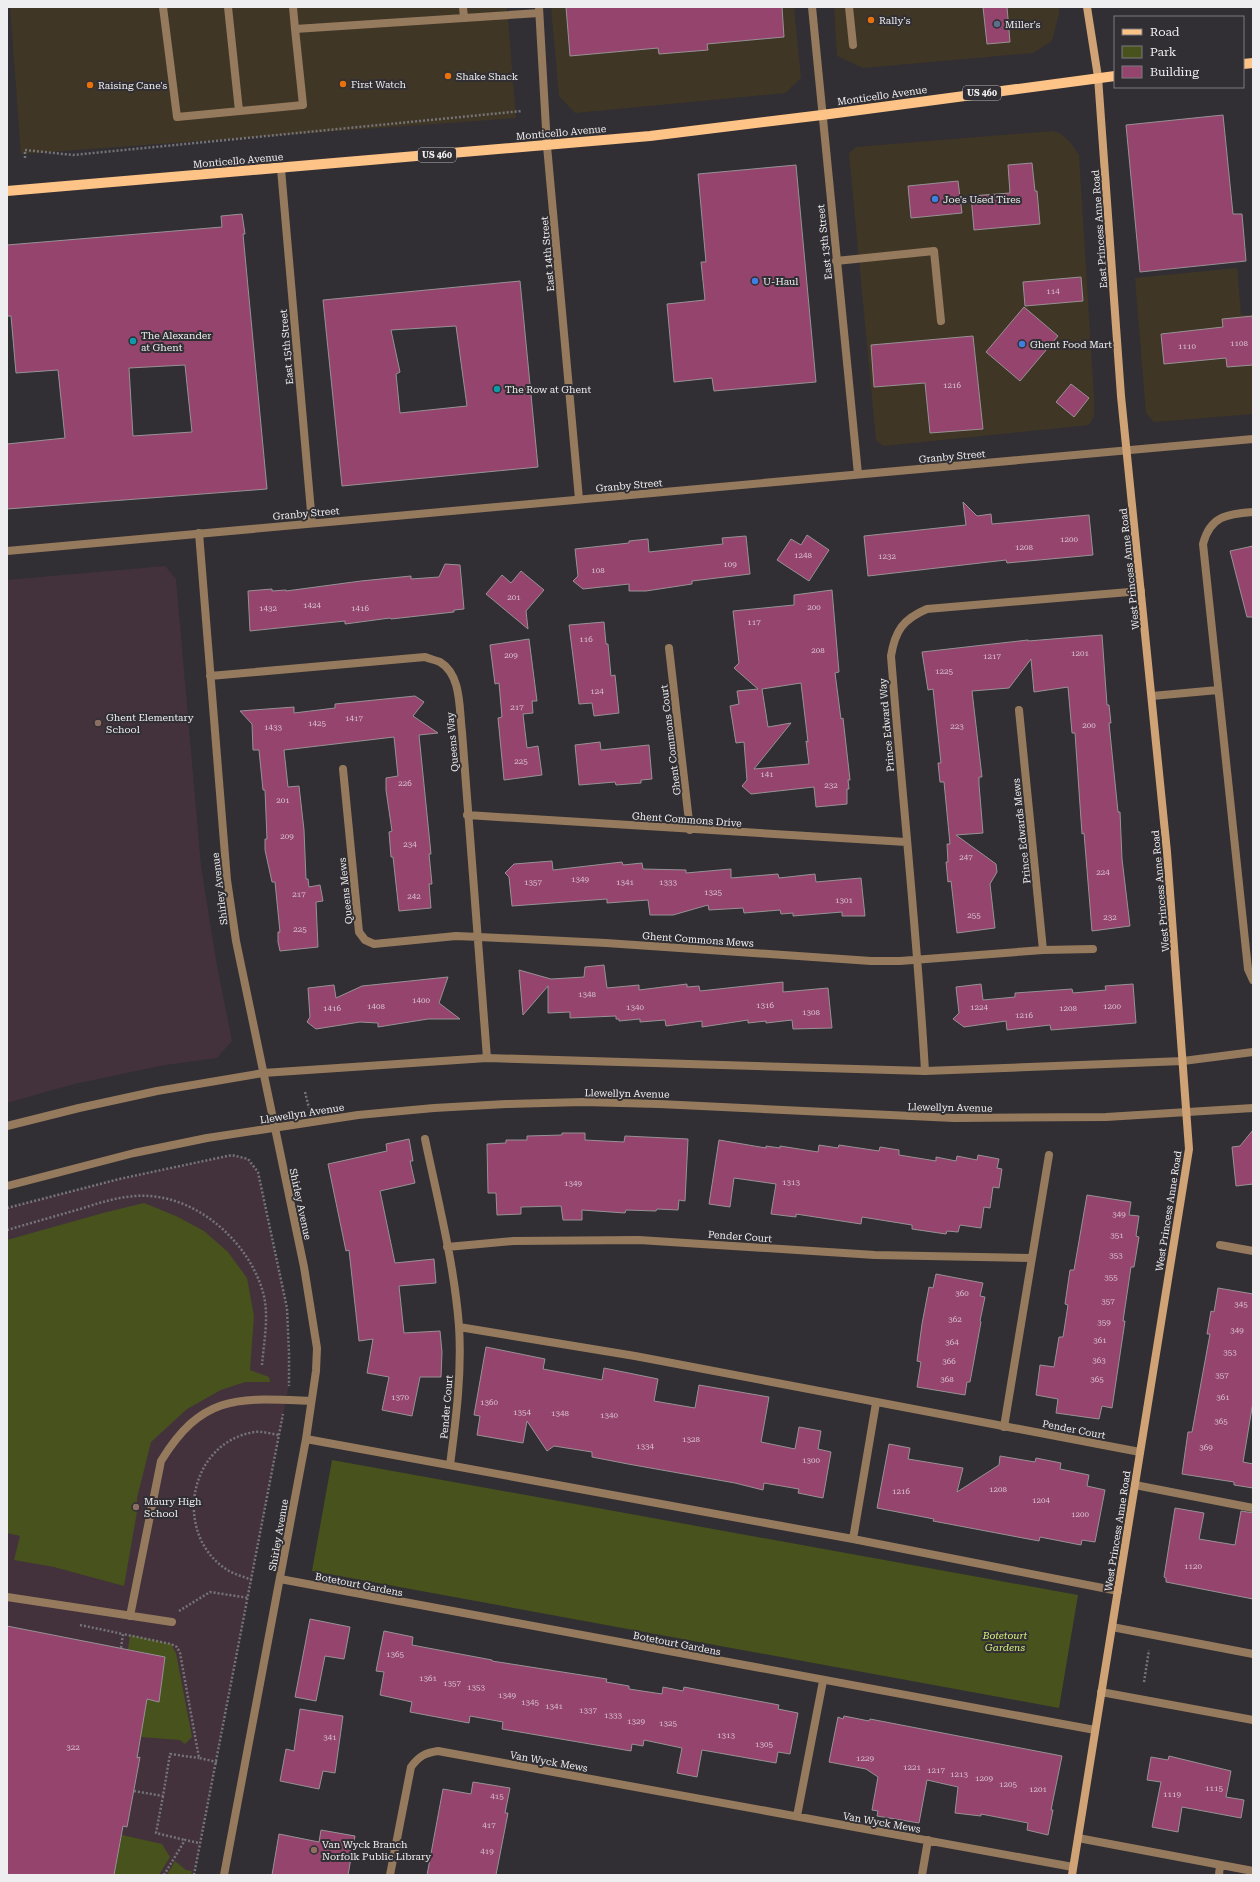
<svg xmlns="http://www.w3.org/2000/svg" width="1260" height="1882" font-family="'Roboto Serif',serif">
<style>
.commercial{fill:#403626}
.education{fill:#43323c}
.green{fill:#47521c}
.building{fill:#95446e;stroke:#979294;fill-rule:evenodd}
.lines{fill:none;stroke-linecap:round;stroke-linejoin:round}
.path{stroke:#757477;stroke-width:2.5;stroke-dasharray:2 2;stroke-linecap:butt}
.service{stroke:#967a5e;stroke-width:8}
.minor{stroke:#967a5e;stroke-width:8}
.tertiary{stroke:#967a5e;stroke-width:8}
.secondary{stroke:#d0a376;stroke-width:8}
.primary{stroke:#fdc387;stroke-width:10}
.food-dot{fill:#e8710a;stroke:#312f33;stroke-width:1.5}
.service-dot{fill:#5c6f8a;stroke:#312f33;stroke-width:1.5}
.shop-dot{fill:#3f7fe0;stroke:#312f33;stroke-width:1.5}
.culture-dot{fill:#0f9aa8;stroke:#312f33;stroke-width:1.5}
.education-dot{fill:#8d6e63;stroke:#312f33;stroke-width:1.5}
.labels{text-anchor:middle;stroke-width:4;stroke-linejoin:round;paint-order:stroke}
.number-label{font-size:8px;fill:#d8c3cf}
.shield{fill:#312f33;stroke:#b5b4b7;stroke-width:1}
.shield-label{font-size:9px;font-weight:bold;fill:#eeedef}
.poi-label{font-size:10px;fill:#eeedef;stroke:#312f33;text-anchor:start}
.street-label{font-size:10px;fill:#eeedef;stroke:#312f33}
.park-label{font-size:10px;font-style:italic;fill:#d8f27b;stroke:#312f33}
</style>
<rect width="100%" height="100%" fill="#312f33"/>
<path class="commercial" d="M10,7H507L516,118L21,154Z
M551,7H794L801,78L785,93L575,113L559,96Z
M834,7H1059V13L1052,41L1033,53L863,68L837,56Z
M1053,131L1059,133L1070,142L1079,155L1094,398V416L1089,425L883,446L876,440L849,153L856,147Z
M1237,268L1241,315H1253V414L1154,422L1146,413L1135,278Z"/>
<path class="education" d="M165,566L176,579L201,866L216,960L232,1041L217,1058L165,1065L74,1084L7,1103V580Z
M232,1155L248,1159L258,1172L287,1308L289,1385L194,1875H7V1208L119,1179Z"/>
<path class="green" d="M144,1203L176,1216L204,1231L228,1252L247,1278L254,1316L250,1370L269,1377L270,1382H245L221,1390L187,1409L151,1442L137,1498V1512L124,1586L54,1567L14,1560L20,1536L7,1533V1240L103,1213Z
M332,1460L1078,1595L1059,1708L312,1571Z
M130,1635L171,1644L176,1653L192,1737L185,1744L180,1740L140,1737L147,1699L159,1702L165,1657L128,1649Z
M122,1835L162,1844L170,1857L159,1875H114Z
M175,1861L186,1870L192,1871L191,1875H167Z"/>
<path class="building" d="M566,7H782L784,37L707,44L708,50L659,54L658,48L570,56Z
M983,7H1007L1010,42L987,44Z
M1223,115L1233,214H1242L1246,261L1140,272L1126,125Z
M1032,163L1035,191H1037L1040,224L974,230L971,196L1010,193L1008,165Z
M796,165L816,382L714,391L712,378L674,382L667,304L705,300L701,262H706L698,174Z
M958,181L962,213L911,218L908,186Z
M242,214L245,234H243L267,489L7,509V444L65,438L58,370L16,373L11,316H7V245L222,227L221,216ZM185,365L192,432L133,436L129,368Z
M1081,277L1083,301L1025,306L1023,282Z
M520,281L538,467L342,486L323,300ZM456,326L467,406L400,413L396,374L400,372L391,330Z
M1024,307L1058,336L1020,381L986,352Z
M1253,316V365L1227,367L1226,358L1164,364L1161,334L1223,327L1222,319Z
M973,336L983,429L930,433L925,383L874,387L871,345Z
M1071,384L1089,398L1074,417L1056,402Z
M963,502L977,516L991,514L992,524L1089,515L1093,555L1007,563L1006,560L868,576L864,536L966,525Z
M807,535L829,550L809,581L777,560L791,539L801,545Z
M746,536L750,574L692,581V584L646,591H629V584L583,589L573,581L578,576L575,549L629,543V541L648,539L649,552L723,544L722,538Z
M1253,546V617H1247L1230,551Z
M445,564L460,565L464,609L454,610V612L391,619L390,618L345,624V621L250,631L248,591L272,589V591L286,590V591L361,581L411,576V579L439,577Z
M521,571L544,590L526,611L528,629L486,594L502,575L511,583Z
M832,590L839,672L835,673L841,719L843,718L850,780H848L849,789H847V804L816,807L814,787L751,794L742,786L747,780L744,742L736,743L730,706L739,704L737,691L758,689L734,668L739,663L733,611L794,605V595ZM801,683L808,742L806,741L809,764L754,769L791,723L768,727L762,689Z
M604,622L606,644H608L611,676L615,675L619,713L594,716L592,703L579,704L569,625Z
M1102,635L1107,705H1109L1111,723H1109L1118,812H1120L1122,859L1130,926L1092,931L1084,833L1082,834L1075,733H1072L1068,687L1034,692L1031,659L1009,688L972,691L982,777H979V784L983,833L956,835L996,864L997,872L990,884L995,928L957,933L951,881L948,882L946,862H948L947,844H950L944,782H940L938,763H941L933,689L928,690L922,652L1028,640V641Z
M529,639L537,701H532L533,713L523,714L527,748L538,746L542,775L504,780L498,718L502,717L499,683L495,684L490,645Z
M415,696L424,702L413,716L438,733L419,735L431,854H429L432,884H429L431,908L399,911L393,857H391L389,832L392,831L386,790V778L398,776L394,737L284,750L288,787L299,786L304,830L306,879H308L309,887L320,885L323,901L316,902L318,947L280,951L278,942V932H280L275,882H272L265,850V839H267L265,790H263L259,750H253L252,724L240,711L294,707V713L335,708V704Z
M600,742L601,750L649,745L652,779L641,780V783L616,785L615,782L579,785L575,745Z
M552,861L553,870L622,862L623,865L642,863L643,869L686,870V873L731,869V878L778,874L779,878L815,874L816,882L861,878L865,916H842V912L793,916V913L781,914L780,910L744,913L743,908L709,910L708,905L673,915H650L648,900L607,903V899L512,906L509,877L505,873L514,864Z
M604,965L607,988L639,985V990L687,984V987L699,986L700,991L783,982V992L828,988L832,1028L793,1029L792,1020L766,1023V1021L748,1023V1020L702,1027V1021L666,1026L665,1020L640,1022V1019L619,1021V1019H616V1016L570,1018V1012L548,1013V986L523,1015L519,970L551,979L584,977L585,967Z
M448,977L439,1003L460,1019H428L378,1027V1023L360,1022L316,1029L307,1022L310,1017L308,988L334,985L336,998L362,986Z
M981,984L983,1000L1015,997V993L1072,989L1073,993L1106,990L1105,986L1133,984L1136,1023L1051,1030L1050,1025L1007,1030L1006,1021L964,1027L953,1019L959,1013L956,987Z
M1253,1130V1184L1236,1186L1232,1147L1240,1146Z
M562,1133H585V1140L624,1142L625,1136L688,1139L685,1201L679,1200L678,1210L657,1209L656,1211L626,1210L625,1213L582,1210V1220H563L561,1206L521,1207V1214L497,1215L496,1193H488L487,1144L506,1143V1140H527V1136L562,1135Z
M409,1139L413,1161H410L415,1183L380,1191L395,1263L434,1259L436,1283L399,1286L404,1333L440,1331L442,1352L441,1377H420L412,1416L382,1410L389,1377L367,1373L373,1339L359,1341L349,1250L346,1251L328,1164L387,1151L386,1144Z
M719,1140L766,1148V1146L780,1148V1146L818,1152L819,1145L838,1148L839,1145L879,1151L880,1147L899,1150V1155L936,1161V1157L956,1161L957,1156L977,1160L978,1155L999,1159L997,1168L1002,1169L999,1188L993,1187L990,1208L984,1207L981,1228L960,1225L958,1232L947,1231L946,1234L912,1229V1225L862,1217L861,1224L796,1214V1217L771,1214L776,1184L734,1178L730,1207L709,1204Z
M1087,1195L1131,1202L1129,1215L1139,1216L1136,1236L1139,1237L1134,1267H1131L1123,1321H1125L1112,1408L1102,1406L1099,1419L1056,1413L1058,1399L1036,1395L1040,1365L1054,1367L1059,1337H1063L1068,1305L1065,1304L1070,1270H1074Z
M936,1274L983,1283L980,1296L985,1297L980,1321L981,1322L970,1382H967L965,1395L917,1387L921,1362L917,1361L922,1324L929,1287L933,1288Z
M1218,1288L1253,1294V1402L1243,1462L1253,1464V1488L1234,1485V1482L1182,1474L1188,1432H1192L1210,1334H1207L1211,1311L1214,1312Z
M486,1347L545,1359L543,1369L602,1380L604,1368L658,1379L654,1401L695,1408L699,1385L769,1397L761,1442L795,1449L799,1427L821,1431L818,1449L831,1452L823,1498L798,1493L799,1489L764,1483L763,1490L735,1483L628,1464L592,1457V1452L554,1446L547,1451L527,1421L523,1443L477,1435L480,1416L474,1415Z
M889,1444L910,1448L908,1459L963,1468L957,1492L999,1465L1000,1456L1035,1462L1036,1458L1061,1463L1060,1469L1089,1475L1087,1486L1105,1490L1095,1542L1082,1540L1081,1545L1040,1537L1039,1541L933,1521L934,1519L877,1508Z
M1175,1508L1204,1513L1199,1539L1235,1545L1241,1511L1253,1513V1599L1166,1582V1578L1164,1577Z
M310,1619L350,1627L344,1659L325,1656L316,1701L295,1697Z
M7,1626L165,1657L159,1702L147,1699L137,1758L140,1757L127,1827L123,1826L114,1875H7Z
M384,1631L413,1637L412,1645L492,1660V1661L607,1679L606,1682L629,1686V1689L662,1694L663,1687L683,1691L684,1687L779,1705L778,1709L798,1713L790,1754L778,1752L776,1763L702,1750L697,1777L677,1773L682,1748L644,1740L643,1746L632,1744L631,1751L502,1729L503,1722L470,1716L469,1723L410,1712L412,1702L380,1695L384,1672L376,1671Z
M300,1709L343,1716L335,1773L323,1771L319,1789L280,1781L286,1749L294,1751Z
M844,1716L869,1721L870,1719L1062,1756L1051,1810H1053L1048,1835L1027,1830L1028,1823L981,1814V1816L955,1813L958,1787L927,1780L919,1823L877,1816L878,1811L872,1810L878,1777L866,1769L829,1762L838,1717L843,1719Z
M1169,1756L1231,1771L1226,1797L1244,1800L1241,1818L1182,1807L1178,1832L1152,1827L1161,1782L1147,1780L1151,1757L1168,1760Z
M473,1782L510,1788L505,1813H508L496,1875H427L443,1789L471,1794Z
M321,1830L355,1836L348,1875H272L279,1834L319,1842Z"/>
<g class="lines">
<path class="path" d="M25,158V150L73,155L522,111
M305,1092L309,1108
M7,1208L119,1179L232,1155L248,1159L258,1172L287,1308L289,1353V1386
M7,1230C31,1223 56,1216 80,1209C99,1203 117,1197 136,1196C192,1192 246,1238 262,1289C270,1313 264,1340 262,1365
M252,1580C245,1577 236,1575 229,1571C172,1537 187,1442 255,1432C262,1431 272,1434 279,1435
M179,1611L210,1592L249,1598
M80,1625L123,1634
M121,1648L123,1634L171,1644L177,1647L180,1653L199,1758L217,1762
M1144,1682L1149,1650
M134,1791L163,1796L170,1754L199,1758
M163,1796L156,1833L185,1840
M164,1875L185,1840L199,1843
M194,1875L283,1414"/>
<path class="service" d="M163,7L177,117L303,105L295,29
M228,7L239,111
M293,7L295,29L539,13
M463,7L464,18
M849,7L853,45
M836,261L934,251L941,321
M1253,512C1227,514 1210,516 1203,544L1248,969L1253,980
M1152,696L1218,690
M1220,1245L1253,1251
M1135,1485L1253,1508
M7,1597L172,1622
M130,1616L161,1461C203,1393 238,1398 311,1401
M797,1816L823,1681
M1078,1838L1253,1871
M390,1875L411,1767C419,1756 425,1753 438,1751L1073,1867
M922,1875L928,1840
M1219,1875L1220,1865"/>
<path class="minor" d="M539,7L547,146L579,499
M812,7L858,474
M281,169L312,523
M199,533L227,880L236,941L304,1267L317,1348L316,1371L306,1439L224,1875
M669,648L690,830
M210,676L425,657C430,659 435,660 440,662C462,675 459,710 462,732L487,1058
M1019,710L1043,950
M343,769L359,932L365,940L374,944L456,936L479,937L606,943L871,961H900L1043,950L1093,949
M467,815L906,842
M925,1071C917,932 902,794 891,656C895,631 903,619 927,609L1141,591
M425,1139C438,1201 454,1263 459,1326C462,1373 456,1419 450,1465
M447,1247L513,1241L639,1240L875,1255L1031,1258
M459,1327L635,1356L1140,1452
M1004,1427L1049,1155
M306,1439L853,1539L1118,1591
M853,1539L876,1403
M280,1579L1095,1730
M1112,1627L1253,1654
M1101,1692L1253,1720"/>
<path class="tertiary" d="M7,551L1253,439
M7,1126L79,1108L157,1091L263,1073L487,1058L925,1071L1183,1061L1253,1052
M7,1186L134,1153L207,1138L358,1115L434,1108L506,1104L583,1102L659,1104L954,1118L1106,1117L1253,1108"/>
<path class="secondary" d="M1072,1875L1189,1149L1167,852L1121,396L1098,77L1087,7"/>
<path class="primary" d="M1243,64L1253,63
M7,191L650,136L822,115L1115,76"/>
</g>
<g class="food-dot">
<circle cx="871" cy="20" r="4"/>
<circle cx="448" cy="76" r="4"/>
<circle cx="343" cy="84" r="4"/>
<circle cx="90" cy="85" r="4"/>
</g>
<circle class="service-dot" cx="997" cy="24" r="4"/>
<g class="shop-dot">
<circle cx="935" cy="199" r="4"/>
<circle cx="755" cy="281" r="4"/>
<circle cx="1022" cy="344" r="4"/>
</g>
<g class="culture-dot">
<circle cx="133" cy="341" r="4"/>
<circle cx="497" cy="389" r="4"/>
</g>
<g class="education-dot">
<circle cx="98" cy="723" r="4"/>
<circle cx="136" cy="1507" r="4"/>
<circle cx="314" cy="1850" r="4"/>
</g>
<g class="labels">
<g class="number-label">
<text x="1053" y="294">114</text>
<text x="1239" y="346">1108</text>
<text x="1187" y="349">1110</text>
<text x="952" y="388">1216</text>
<text x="1069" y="542">1200</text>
<text x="1024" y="550">1208</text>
<text x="803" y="558">1248</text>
<text x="887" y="559">1232</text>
<text x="730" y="567">109</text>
<text x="598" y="573">108</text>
<text x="514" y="600">201</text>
<text x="312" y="608">1424</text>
<text x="814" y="610">200</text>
<text x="268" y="611">1432</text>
<text x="360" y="611">1416</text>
<text x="754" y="625">117</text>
<text x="586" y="642">116</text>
<text x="818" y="653">208</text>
<text x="1080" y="656">1201</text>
<text x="511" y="658">209</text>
<text x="992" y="659">1217</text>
<text x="944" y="674">1225</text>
<text x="597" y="694">124</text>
<text x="517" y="710">217</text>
<text x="354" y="721">1417</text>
<text x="317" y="726">1425</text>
<text x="1089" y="728">200</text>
<text x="957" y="729">223</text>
<text x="273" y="730">1433</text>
<text x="521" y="764">225</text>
<text x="767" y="777">141</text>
<text x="405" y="786">226</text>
<text x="831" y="788">232</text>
<text x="283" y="803">201</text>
<text x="287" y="839">209</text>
<text x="410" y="847">234</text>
<text x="966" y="860">247</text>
<text x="1103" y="875">224</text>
<text x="580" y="882">1349</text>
<text x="533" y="885">1357</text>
<text x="625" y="885">1341</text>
<text x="668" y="885">1333</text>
<text x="713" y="895">1325</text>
<text x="299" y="897">217</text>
<text x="414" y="899">242</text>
<text x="844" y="903">1301</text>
<text x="974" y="918">255</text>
<text x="1110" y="920">232</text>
<text x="300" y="932">225</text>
<text x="587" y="997">1348</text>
<text x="421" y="1003">1400</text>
<text x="765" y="1008">1316</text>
<text x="376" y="1009">1408</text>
<text x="1112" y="1009">1200</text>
<text x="635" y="1010">1340</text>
<text x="979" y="1010">1224</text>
<text x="332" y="1011">1416</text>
<text x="1068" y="1011">1208</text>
<text x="811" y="1015">1308</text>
<text x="1024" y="1018">1216</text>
<text x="791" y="1185">1313</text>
<text x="573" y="1186">1349</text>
<text x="1119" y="1217">349</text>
<text x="1117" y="1238">351</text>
<text x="1116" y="1258">353</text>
<text x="1111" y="1280">355</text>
<text x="962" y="1296">360</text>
<text x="1108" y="1304">357</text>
<text x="1241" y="1307">345</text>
<text x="955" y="1322">362</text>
<text x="1104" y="1325">359</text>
<text x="1237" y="1333">349</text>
<text x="1100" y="1343">361</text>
<text x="952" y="1345">364</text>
<text x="1230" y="1355">353</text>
<text x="1099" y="1363">363</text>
<text x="949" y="1364">366</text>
<text x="1222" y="1378">357</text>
<text x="947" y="1382">368</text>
<text x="1097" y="1382">365</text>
<text x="400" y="1400">1370</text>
<text x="1223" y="1400">361</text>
<text x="489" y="1405">1360</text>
<text x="522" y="1415">1354</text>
<text x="560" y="1416">1348</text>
<text x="609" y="1418">1340</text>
<text x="1221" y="1424">365</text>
<text x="691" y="1442">1328</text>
<text x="645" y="1449">1334</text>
<text x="1206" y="1450">369</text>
<text x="811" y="1463">1300</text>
<text x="998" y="1492">1208</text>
<text x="901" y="1494">1216</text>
<text x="1041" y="1503">1204</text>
<text x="1080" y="1517">1200</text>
<text x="1193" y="1569">1120</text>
<text x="395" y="1657">1365</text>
<text x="428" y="1681">1361</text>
<text x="452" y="1686">1357</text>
<text x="476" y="1690">1353</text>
<text x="507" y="1698">1349</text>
<text x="530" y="1705">1345</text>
<text x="554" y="1709">1341</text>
<text x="588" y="1713">1337</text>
<text x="613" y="1718">1333</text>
<text x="636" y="1724">1329</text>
<text x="668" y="1726">1325</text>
<text x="726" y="1738">1313</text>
<text x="330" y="1740">341</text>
<text x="764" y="1747">1305</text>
<text x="73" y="1750">322</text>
<text x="865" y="1761">1229</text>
<text x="912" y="1770">1221</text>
<text x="936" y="1773">1217</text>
<text x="959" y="1777">1213</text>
<text x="984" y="1781">1209</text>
<text x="1008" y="1787">1205</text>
<text x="1214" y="1791">1115</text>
<text x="1038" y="1792">1201</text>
<text x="1172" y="1797">1119</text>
<text x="497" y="1799">415</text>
<text x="489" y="1828">417</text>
<text x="487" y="1854">419</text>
</g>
<g class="shield">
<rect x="963" y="86" width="38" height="14" rx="3"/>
<rect x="418" y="148" width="38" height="14" rx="3"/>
</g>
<g class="shield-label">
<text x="982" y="96">US 460</text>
<text x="437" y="158">US 460</text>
</g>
<g class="poi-label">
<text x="879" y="24">Rally's</text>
<text x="1005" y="28">Miller's</text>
<text x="456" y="80">Shake Shack</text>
<text x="351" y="88">First Watch</text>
<text x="98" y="89">Raising Cane's</text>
<text x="943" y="203">Joe's Used Tires</text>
<text x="763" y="285">U-Haul</text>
<text x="141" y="339">The Alexander<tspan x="141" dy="12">at Ghent</tspan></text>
<text x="1030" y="348">Ghent Food Mart</text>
<text x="505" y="393">The Row at Ghent</text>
<text x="106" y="721">Ghent Elementary<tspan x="106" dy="12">School</tspan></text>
<text x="144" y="1505">Maury High<tspan x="144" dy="12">School</tspan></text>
<text x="322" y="1848">Van Wyck Branch<tspan x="322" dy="12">Norfolk Public Library</tspan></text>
</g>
<g class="street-label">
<text transform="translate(882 95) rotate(-8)" y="4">Monticello Avenue</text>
<text transform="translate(561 132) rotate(-5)" y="4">Monticello Avenue</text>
<text transform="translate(238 160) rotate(-5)" y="4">Monticello Avenue</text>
<text transform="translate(1099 229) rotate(-94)" y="4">East Princess Anne Road</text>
<text transform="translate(824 242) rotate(-96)" y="4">East 13th Street</text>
<text transform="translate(547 254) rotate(-95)" y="4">East 14th Street</text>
<text transform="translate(286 347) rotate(-95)" y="4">East 15th Street</text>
<text transform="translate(952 456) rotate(-5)" y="4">Granby Street</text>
<text transform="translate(629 485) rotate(-5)" y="4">Granby Street</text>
<text transform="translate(306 513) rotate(-5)" y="4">Granby Street</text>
<text transform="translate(1129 569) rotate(-96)" y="4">West Princess Anne Road</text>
<text transform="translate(886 725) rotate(-95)" y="4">Prince Edward Way</text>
<text transform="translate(670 740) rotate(-97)" y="4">Ghent Commons Court</text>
<text transform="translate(452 742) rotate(-95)" y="4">Queens Way</text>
<text transform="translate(687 819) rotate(4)" y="4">Ghent Commons Drive</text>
<text transform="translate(1021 831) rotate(-96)" y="4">Prince Edwards Mews</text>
<text transform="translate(219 889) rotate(-97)" y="4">Shirley Avenue</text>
<text transform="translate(345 891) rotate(-96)" y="4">Queens Mews</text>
<text transform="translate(1160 891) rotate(-95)" y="4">West Princess Anne Road</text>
<text transform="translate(698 939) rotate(4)" y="4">Ghent Commons Mews</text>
<text transform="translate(627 1093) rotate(1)" y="4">Llewellyn Avenue</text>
<text transform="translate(950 1107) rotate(1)" y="4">Llewellyn Avenue</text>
<text transform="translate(302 1113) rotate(-9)" y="4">Llewellyn Avenue</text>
<text transform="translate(301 1204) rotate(78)" y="4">Shirley Avenue</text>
<text transform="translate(1168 1211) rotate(-81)" y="4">West Princess Anne Road</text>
<text transform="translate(740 1236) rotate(4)" y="4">Pender Court</text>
<text transform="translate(446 1407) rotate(-85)" y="4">Pender Court</text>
<text transform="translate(1074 1429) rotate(11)" y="4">Pender Court</text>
<text transform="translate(1117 1531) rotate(-81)" y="4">West Princess Anne Road</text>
<text transform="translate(278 1535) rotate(-80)" y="4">Shirley Avenue</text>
<text transform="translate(359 1584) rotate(11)" y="4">Botetourt Gardens</text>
<text transform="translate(677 1643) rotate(11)" y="4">Botetourt Gardens</text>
<text transform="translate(549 1761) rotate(10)" y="4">Van Wyck Mews</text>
<text transform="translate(882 1822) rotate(10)" y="4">Van Wyck Mews</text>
</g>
<g class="park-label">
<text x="1005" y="1639">Botetourt<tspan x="1005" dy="12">Gardens</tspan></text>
</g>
</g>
<rect width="1260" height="1882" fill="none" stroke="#eeedef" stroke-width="16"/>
<rect x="1114" y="16" width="130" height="72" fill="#312f33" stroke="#7d7b7e"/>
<rect x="1122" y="29" width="20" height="6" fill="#fdc387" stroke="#7d7b7e"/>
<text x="1150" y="36" font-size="12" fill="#eeedef">Road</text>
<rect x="1122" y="46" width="20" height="12" fill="#47521c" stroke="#7d7b7e"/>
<text x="1150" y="56" font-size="12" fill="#eeedef">Park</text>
<rect x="1122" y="66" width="20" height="12" fill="#95446e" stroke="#7d7b7e"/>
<text x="1150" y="76" font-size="12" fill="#eeedef">Building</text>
</svg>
